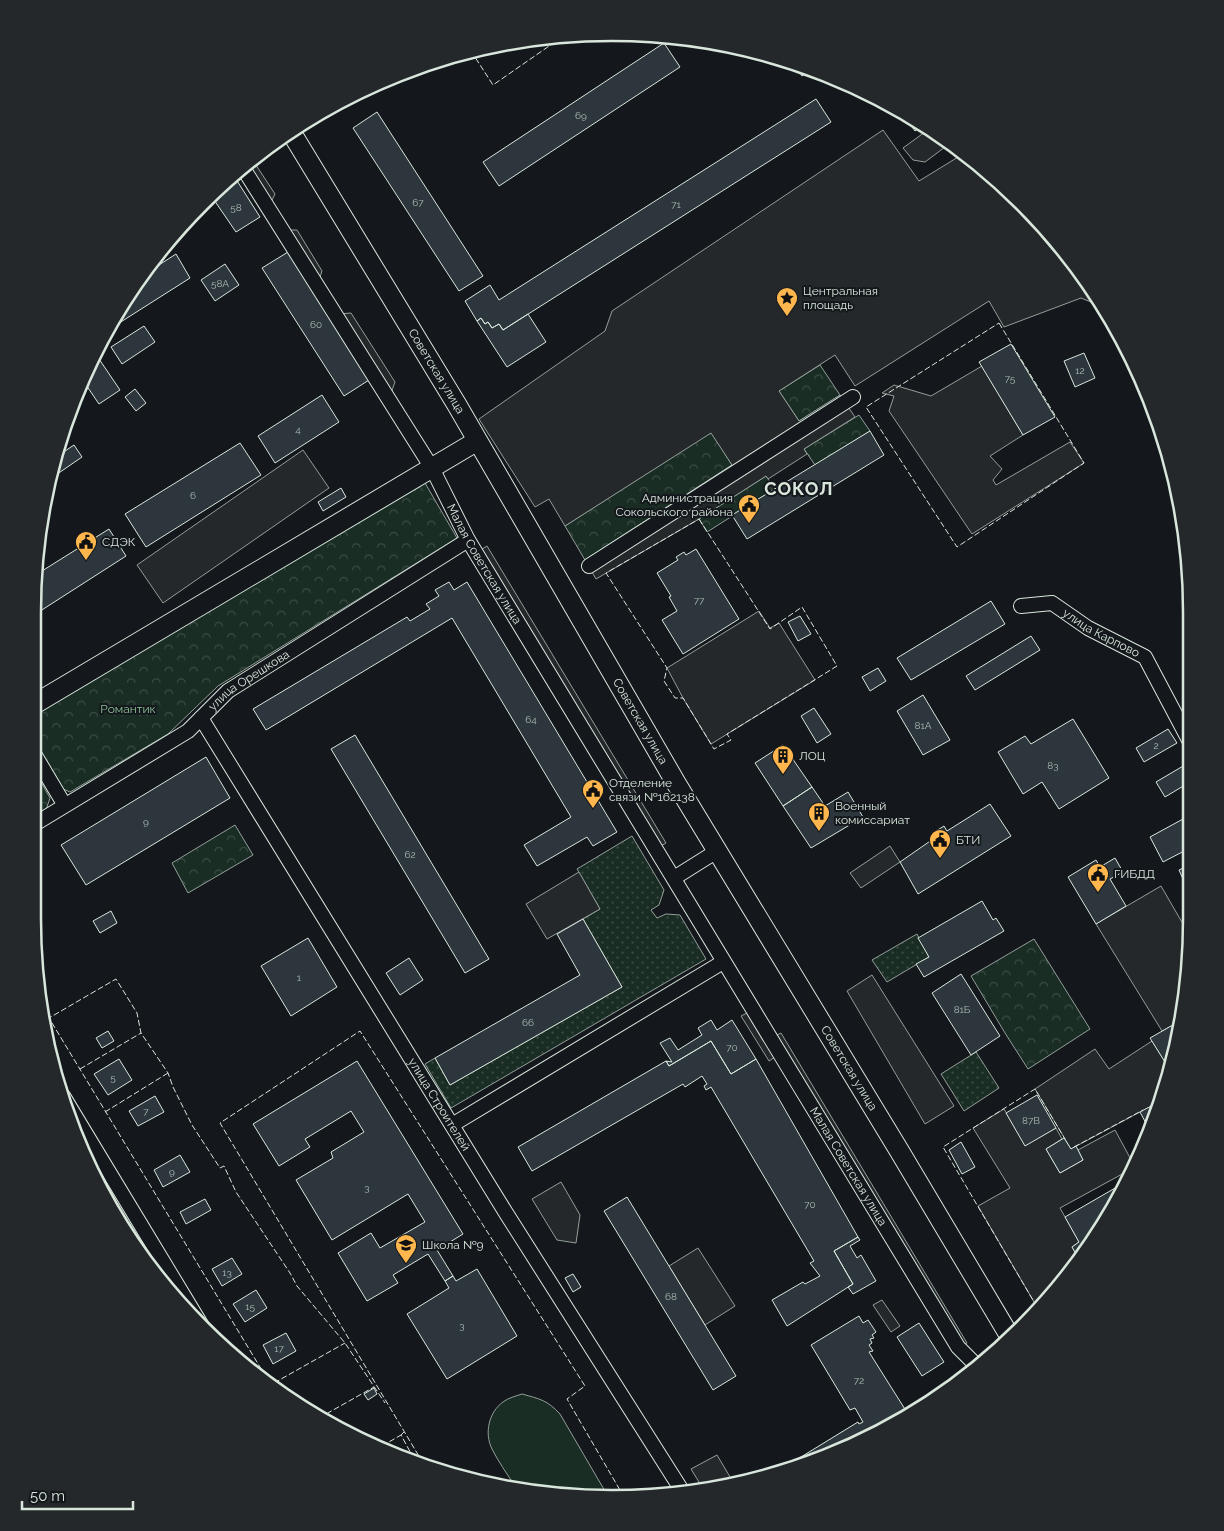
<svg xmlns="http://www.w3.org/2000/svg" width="1224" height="1531" font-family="Raleway,sans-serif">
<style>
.grass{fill:url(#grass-dots);stroke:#939e99}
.forest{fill:url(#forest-crowns);stroke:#939e99}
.pitch{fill:#1a2d24;stroke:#939e99}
.parking{fill:#24282b;stroke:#939e99}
.building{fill:#2c363c;stroke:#d8e6dc}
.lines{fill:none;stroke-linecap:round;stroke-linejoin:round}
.street-casing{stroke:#d8e6dc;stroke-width:16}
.secondary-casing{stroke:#d8e6dc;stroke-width:21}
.street{stroke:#14181c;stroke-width:14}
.secondary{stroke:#14181c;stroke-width:19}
.fence{stroke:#d8e6dc;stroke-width:1;stroke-dasharray:6 2.5;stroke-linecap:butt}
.labels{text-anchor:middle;stroke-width:4;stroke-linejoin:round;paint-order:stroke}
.number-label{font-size:10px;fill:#adbab4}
.poi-label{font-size:12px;fill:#d8e6dc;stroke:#14181c;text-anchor:start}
.street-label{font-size:12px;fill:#d8e6dc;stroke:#14181c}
.park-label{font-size:12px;fill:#8ac095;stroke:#14181c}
.district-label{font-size:18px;font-weight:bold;letter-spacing:1px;fill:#d8e6dc;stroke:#14181c}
.rim{fill:none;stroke:#d8e6dc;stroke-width:2.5}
</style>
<defs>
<pattern id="grass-dots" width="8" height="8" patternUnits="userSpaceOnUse" patternTransform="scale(1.25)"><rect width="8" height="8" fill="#1a2d24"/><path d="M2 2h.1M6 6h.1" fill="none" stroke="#3b4b43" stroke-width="1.8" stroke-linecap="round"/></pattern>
<pattern id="forest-crowns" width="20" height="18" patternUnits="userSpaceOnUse" patternTransform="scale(1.25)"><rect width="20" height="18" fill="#1a2d24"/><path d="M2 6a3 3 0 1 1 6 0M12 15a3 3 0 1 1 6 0" fill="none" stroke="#3b4b43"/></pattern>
</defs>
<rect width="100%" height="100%" fill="#14181c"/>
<path class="grass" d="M632,836L664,890L659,905L651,910L657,918L666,914L680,915L706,959L451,1108L425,1064L435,1058L450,1085L622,987L583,919L600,909L577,869Z
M917,934L929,957L887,982L872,960Z
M976,1052L999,1088L964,1111L941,1074Z"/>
<path class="forest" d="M820,365L840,395L799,421L779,391Z
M859,415L870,431L815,465L804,449Z
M711,432L732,465L585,560L565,526Z
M766,476L775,489L707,532L699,519Z
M425,483L457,538L218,686L168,734L70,792L61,788L33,742V715Z
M33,768L50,798L46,810L33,818Z
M235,825L253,855L188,893L172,863Z
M1034,939L1090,1029L1028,1069L1005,1033L971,976Z"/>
<path class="pitch" d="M522,1394C540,1399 547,1400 560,1414L609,1498L515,1486C507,1474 498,1461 492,1449C484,1433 489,1412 503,1402C508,1398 516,1396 522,1394Z"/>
<path class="parking" d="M929,129L949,144L925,162L913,160L903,148Z
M883,130L919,181L963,154L994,176L1072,259L1101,306L1081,298L1004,327L989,301L855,386L835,355L779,391L799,421L840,395L855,417L804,449L807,454L768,479L766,476L699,519L596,579L585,560L732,465L711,433L565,526L549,499L535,507L479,419L605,331L612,311Z
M252,159L275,194L270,204L245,165Z
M285,230H297L322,271L318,283Z
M351,313L395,382L391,393L339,314Z
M982,366L1023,435L990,456L1002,469L993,480L996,485L1070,442L1084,463L972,534L889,411L894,396L882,393L894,385L931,396Z
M303,450L329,488L163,603L137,565Z
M487,546L666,843L659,847L479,551Z
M759,611L770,628L779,623L815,680L711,744L683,698L667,668Z
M890,846L900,862L861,888L850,873Z
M579,872L600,909L547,939L526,904Z
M1161,886L1183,924L1190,921V957L1180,1021L1162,1031L1096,924Z
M872,975L954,1106L925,1124L847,991Z
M747,1013L775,1057L769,1061L741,1016Z
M781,1033L967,1343L962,1346L775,1036Z
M1152,1041L1165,1062L1174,1057L1172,1069L1157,1108L1155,1104L1071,1149L1035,1089L1095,1049L1109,1069Z
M1004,1109L1025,1145L1056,1128L1062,1139L1046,1149L1060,1173L1083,1160L1078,1150L1115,1130L1135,1167L1060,1208L1079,1242L1072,1247L1079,1259L1072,1272L1037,1307L978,1206L1010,1188L973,1128Z
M561,1182L580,1215L576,1243L557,1240L532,1199Z
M698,1248L735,1306L705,1325L669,1266Z
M882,1300L900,1326L891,1332L873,1305Z
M717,1455L733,1482L702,1487L691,1469Z"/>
<path class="building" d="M664,43L680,67L499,186L483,162Z
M793,62L798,63L811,69L802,76Z
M816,99L831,122L503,330L499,324L492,328L488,322L485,324L481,318L477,321L465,301L490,285L499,300Z
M899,109L901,110L923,125L915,131Z
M377,112L483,276L459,291L353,128Z
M234,176L260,217L236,232L212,197Z
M288,252L369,380L344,396L262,268Z
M176,254L190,278L105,332L110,322L145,274Z
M225,264L239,285L215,301L201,280Z
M528,314L546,342L507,367L477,321L481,318L485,324L488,322L492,328L499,324L503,330Z
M144,326L155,342L122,364L111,347Z
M1011,344L1055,417L1023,435L979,362Z
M95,353L120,390L99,404L82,379Z
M1084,353L1095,378L1075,387L1064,361Z
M135,389L146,403L136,411L125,397Z
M322,395L339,422L275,463L258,436Z
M870,431L884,455L747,539L732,515Z
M240,443L261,475L146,547L125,514Z
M74,445L82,457L50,479L56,457Z
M341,488L346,497L323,511L318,502Z
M109,529L126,556L34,615V576Z
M696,549L739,619L683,654L662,620L677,611L669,597L671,596L657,573L678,560L676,557L684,552L686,555Z
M449,582L454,590L467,582L617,832L593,846L587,837L537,866L524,845L571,817L452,618L266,730L253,709L407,617L410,621L430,609L426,604L439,596L435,590Z
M991,601L1005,624L911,680L897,658Z
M800,616L811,634L798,641L788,622Z
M1031,636L1040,650L975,690L966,676Z
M878,668L886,681L870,691L862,677Z
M923,695L950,740L923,755L897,711Z
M814,708L831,734L817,743L801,716Z
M1073,719L1109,778L1059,809L1042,782L1023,794L998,752L1025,736L1031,744Z
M1168,729L1177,743L1144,762L1136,748Z
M355,735L489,959L465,973L331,749Z
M783,745L812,787L783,806L755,763Z
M206,757L230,798L86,885L61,845Z
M1190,762V782L1165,797L1156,782Z
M812,787L825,806L848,792L863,817L811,848L783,806Z
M990,804L1011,836L918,894L900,862L936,837L933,833L944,826L947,831Z
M1183,819L1190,833V848L1163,862L1150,837Z
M1115,858L1123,872L1110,879L1126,906L1096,924L1068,877L1096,860L1100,867Z
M1190,865V895L1179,870Z
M982,901L993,920L996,918L1004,931L924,977L916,964L929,957L918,938Z
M111,911L117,923L100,933L93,921Z
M583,919L622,987L450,1085L435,1058L580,975L557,934Z
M308,938L337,987L291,1016L261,966Z
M409,958L423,980L400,995L386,973Z
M961,974L1000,1036L971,1055L932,993Z
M711,1020L717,1030L732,1020L756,1059L731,1074L711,1041L669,1066L666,1061L672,1062L660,1043L670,1038L678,1050L702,1035L698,1028Z
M1180,1021L1174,1057L1165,1062L1150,1038Z
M108,1031L114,1041L102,1048L96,1038Z
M711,1041L731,1074L756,1059L858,1237L834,1251L853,1284L787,1326L772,1300L803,1282L805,1284L820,1276L810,1263L814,1261L711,1087L706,1090L704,1086L707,1084L702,1076L685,1087L683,1084L532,1171L518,1147L666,1061L669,1066Z
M119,1059L132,1080L108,1095L94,1074Z
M357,1061L463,1234L437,1250L453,1276L445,1281L428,1254L393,1275L398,1283L367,1301L338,1253L371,1233L380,1248L425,1222L408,1194L332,1240L296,1180L333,1158L331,1152L364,1132L351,1111L305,1139L310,1147L279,1166L253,1124Z
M1037,1095L1056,1128L1025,1146L1006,1113Z
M155,1096L164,1112L138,1126L129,1111Z
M1155,1104L1157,1108L1149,1129L1140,1112Z
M1064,1138L1071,1149L1076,1146L1083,1160L1060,1173L1046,1149Z
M961,1142L975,1167L962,1174L949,1150Z
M180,1155L190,1172L163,1187L154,1170Z
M1129,1180L1079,1259L1072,1247L1079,1242L1065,1217Z
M627,1197L736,1376L713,1390L604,1211Z
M205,1199L211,1210L186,1224L180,1212Z
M858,1237L860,1240L850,1246L857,1258L861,1255L876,1281L853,1294L848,1287L853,1284L834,1251Z
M232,1258L242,1274L222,1286L212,1269Z
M477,1269L517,1336L447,1379L407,1314L449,1288L445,1281L453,1276L456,1281Z
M573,1274L581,1287L573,1292L565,1278Z
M256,1290L267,1308L245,1322L233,1304Z
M859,1316L863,1323L868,1320L876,1332L872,1335L874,1338L870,1339L872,1343L869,1345L873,1351L869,1352L908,1414L869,1439L770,1476L858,1422L859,1424L863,1422L855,1408L850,1410L811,1345Z
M919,1323L944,1362L922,1376L897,1337Z
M286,1333L296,1351L273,1364L263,1345Z
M374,1388L377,1394L368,1400L364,1394Z"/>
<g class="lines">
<g class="street-casing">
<g id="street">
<path id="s1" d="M243,168L432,468L468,540L958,1347L974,1363L978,1365"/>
<path d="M589,566L853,397"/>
<path id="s2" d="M1021,606L1052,603L1088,628L1145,657L1190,742"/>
<path id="s3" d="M201,718L506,1213L681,1489"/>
<path d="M33,752L64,804"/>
<path id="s4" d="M33,825L188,731L228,691L468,540"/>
<path d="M674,878L717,851"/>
<path d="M63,1096L205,1331"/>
<path d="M452,1125L723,962"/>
</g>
</g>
<g class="secondary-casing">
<g id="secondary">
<path id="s5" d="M291,132L457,405L676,783L900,1152L1009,1335"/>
<path d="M33,705L477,441"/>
</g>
</g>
<use href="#street" class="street"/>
<use href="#secondary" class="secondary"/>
<path class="fence" d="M471,51L493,85L565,35
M999,323L1084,463L957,547L866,407Z
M699,519L770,629L802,607L837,666L727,734L731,740L714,749L683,698H675L664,681L667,668L606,573Z
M80,1069L141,1033
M105,1112L168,1073
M1074,1147L1143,1110
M1037,1307L943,1147L1035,1089L1065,1139
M266,1377L49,1018L116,979L137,1013L141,1033L168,1073L173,1087L192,1125L220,1168L224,1166L236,1192L290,1273L297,1286L345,1343L385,1403
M274,1383L345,1343
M319,1418L374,1387
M404,1432L401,1435L414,1459
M382,1446L401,1435
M423,1463L220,1123L360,1031L585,1386L567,1399L624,1497"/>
</g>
<defs>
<g id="sight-pin" transform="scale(1.125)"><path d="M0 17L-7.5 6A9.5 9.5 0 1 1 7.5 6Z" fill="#ffb74d" stroke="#14181c"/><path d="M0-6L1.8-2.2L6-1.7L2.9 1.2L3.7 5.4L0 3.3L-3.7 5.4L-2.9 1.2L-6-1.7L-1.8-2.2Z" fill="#111"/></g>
<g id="civic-pin" transform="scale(1.125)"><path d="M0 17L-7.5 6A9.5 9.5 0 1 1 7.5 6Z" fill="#ffb74d" stroke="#14181c"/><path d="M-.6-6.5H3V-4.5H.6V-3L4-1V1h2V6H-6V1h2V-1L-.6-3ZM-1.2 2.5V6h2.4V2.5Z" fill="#111"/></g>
<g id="building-pin" transform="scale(1.125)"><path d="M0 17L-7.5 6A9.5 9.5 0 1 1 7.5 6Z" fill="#ffb74d" stroke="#14181c"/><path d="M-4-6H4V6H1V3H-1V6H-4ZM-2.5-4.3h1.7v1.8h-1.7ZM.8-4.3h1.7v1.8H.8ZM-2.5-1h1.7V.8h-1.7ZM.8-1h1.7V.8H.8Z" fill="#111"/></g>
<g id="school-pin" transform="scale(1.125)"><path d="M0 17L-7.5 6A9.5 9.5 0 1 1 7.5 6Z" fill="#ffb74d" stroke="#14181c"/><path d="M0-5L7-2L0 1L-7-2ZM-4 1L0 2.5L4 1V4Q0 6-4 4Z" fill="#111"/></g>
</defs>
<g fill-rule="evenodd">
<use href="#sight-pin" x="787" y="298"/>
<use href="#civic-pin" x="749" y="505"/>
<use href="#civic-pin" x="86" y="542"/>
<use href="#building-pin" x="783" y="756"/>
<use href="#civic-pin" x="593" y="790"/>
<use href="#building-pin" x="819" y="813"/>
<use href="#civic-pin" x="940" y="840"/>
<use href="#civic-pin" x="1098" y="874"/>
<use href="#school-pin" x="406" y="1245"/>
</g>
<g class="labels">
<g class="number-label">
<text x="581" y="119">69</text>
<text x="418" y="206">67</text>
<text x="676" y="208">71</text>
<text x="236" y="211">58</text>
<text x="220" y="287">58А</text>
<text x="316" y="328">60</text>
<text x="1080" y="374">12</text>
<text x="1010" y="382">75</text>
<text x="298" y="433">4</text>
<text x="193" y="499">6</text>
<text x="699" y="604">77</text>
<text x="531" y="723">64</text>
<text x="923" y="729">81А</text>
<text x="1156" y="749">2</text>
<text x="1053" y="769">83</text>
<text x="146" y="825">9</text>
<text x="410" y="858">62</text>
<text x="299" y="981">1</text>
<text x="962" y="1013">81Б</text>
<text x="528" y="1026">66</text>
<text x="732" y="1051">70</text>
<text x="113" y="1081">5</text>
<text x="146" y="1115">7</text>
<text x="1031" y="1124">87В</text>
<text x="172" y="1175">9</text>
<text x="367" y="1191">3</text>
<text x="810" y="1208">70</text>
<text x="227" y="1276">13</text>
<text x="671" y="1300">68</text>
<text x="250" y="1310">15</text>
<text x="462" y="1329">3</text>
<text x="279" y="1352">17</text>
<text x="859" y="1384">72</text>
</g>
<g class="poi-label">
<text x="803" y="295">Центральная<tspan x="803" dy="14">площадь</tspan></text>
<text x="733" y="502" text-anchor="end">Администрация<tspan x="733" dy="14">Сокольского района</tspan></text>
<text x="102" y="546">СДЭК</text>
<text x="799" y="760">ЛОЦ</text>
<text x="609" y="787">Отделение<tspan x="609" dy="14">связи №162138</tspan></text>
<text x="835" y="810">Военный<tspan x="835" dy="14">комиссариат</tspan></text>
<text x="956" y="844">БТИ</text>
<text x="1114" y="878">ГИБДД</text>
<text x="422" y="1249">Школа №9</text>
</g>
<g class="street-label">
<text dy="4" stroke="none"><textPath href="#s5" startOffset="280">Советская улица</textPath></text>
<text dy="4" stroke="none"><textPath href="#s1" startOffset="464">Малая Советская улица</textPath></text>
<text dy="4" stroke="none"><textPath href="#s2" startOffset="89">улица Карпово</textPath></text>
<text dy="4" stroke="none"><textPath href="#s4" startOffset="261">улица Орешкова</textPath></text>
<text dy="4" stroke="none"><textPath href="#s5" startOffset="685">Советская улица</textPath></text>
<text dy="4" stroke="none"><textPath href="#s5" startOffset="1090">Советская улица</textPath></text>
<text dy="4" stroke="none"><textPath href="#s3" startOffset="454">улица Строителей</textPath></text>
<text dy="4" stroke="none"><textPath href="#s1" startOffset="1168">Малая Советская улица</textPath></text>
</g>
<g class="park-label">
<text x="128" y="713">Романтик</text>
</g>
<g class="district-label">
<text x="799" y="495">СОКОЛ</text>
</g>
</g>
<path d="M0 0H1224V1531H0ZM612 41H612A571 571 0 0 1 1183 612V919A571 571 0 0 1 612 1490H612A571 571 0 0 1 41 919V612A571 571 0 0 1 612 41Z" fill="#24282b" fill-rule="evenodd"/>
<path class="rim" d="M612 41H612A571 571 0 0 1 1183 612V919A571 571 0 0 1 612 1490H612A571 571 0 0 1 41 919V612A571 571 0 0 1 612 41Z"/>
<path d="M22 1501v8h111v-8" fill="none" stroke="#d8e6dc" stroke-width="2.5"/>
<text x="30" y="1501" font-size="15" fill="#d8e6dc" stroke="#14181c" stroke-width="4" paint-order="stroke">50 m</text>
</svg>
